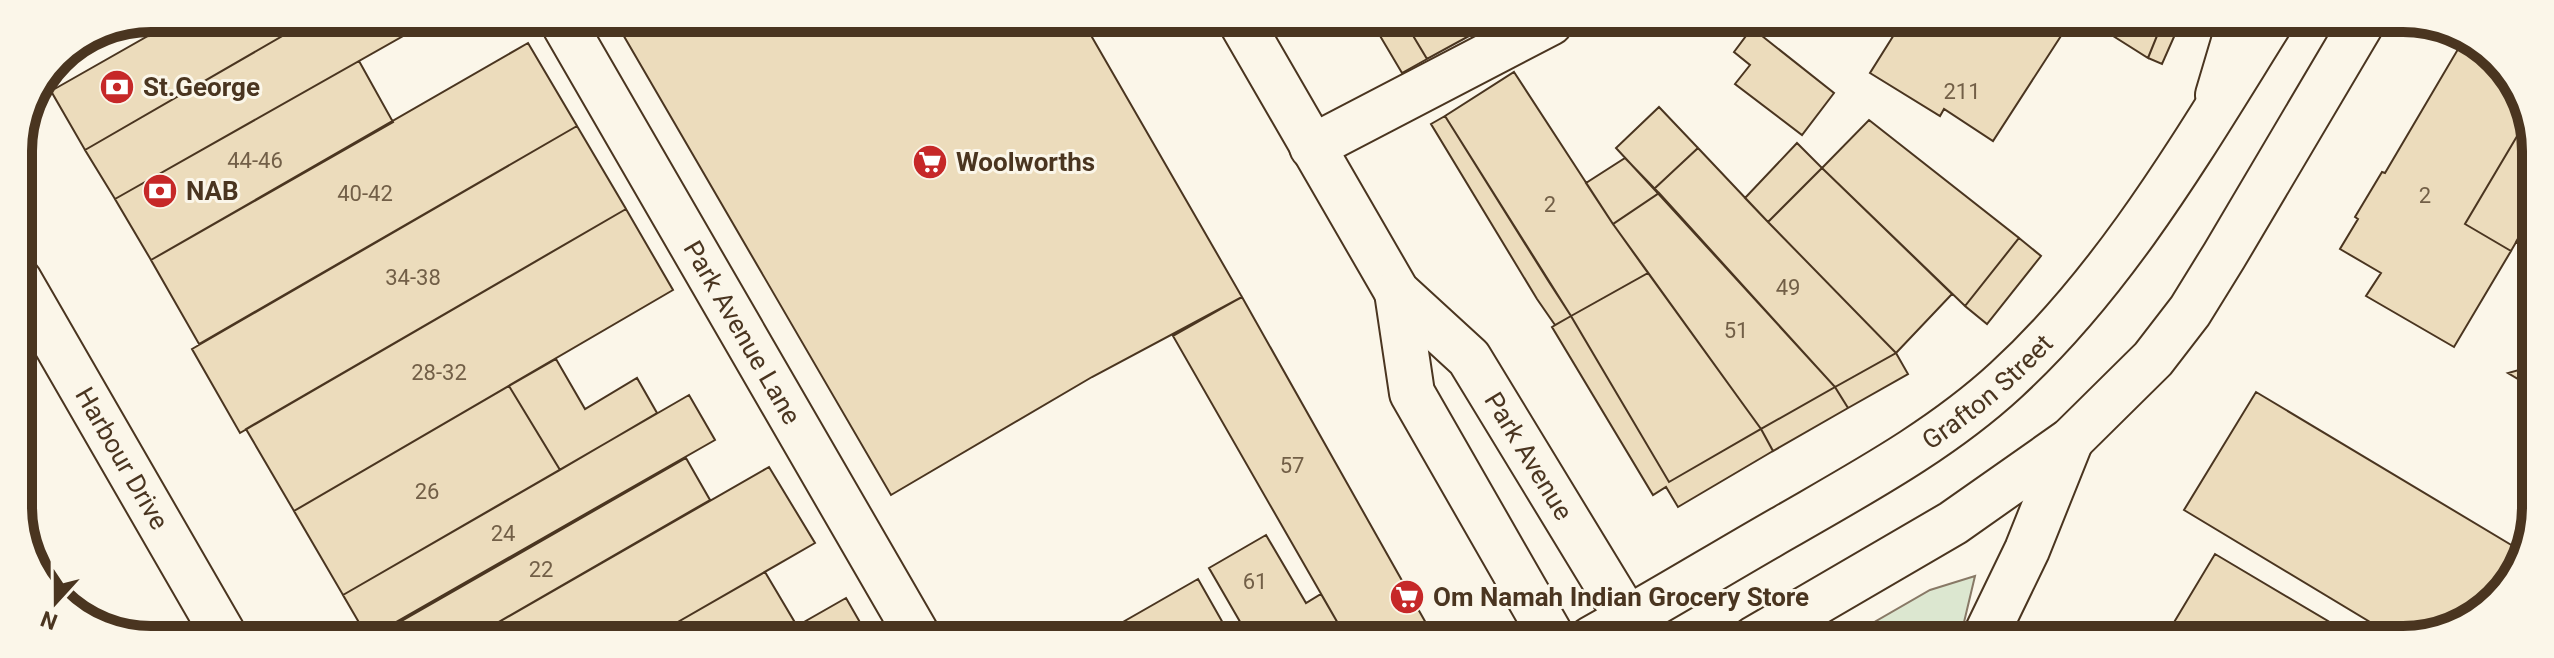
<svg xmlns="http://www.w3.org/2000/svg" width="2554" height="658" font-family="Roboto,sans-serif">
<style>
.green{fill:#dce7d0;stroke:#887966;stroke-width:2}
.building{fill:#ecdcbc;stroke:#4a3520;stroke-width:2}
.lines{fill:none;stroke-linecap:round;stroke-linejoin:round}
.minor-casing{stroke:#4a3520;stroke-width:48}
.highway-casing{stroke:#4a3520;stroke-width:48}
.minor{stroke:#fbf6e9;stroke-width:44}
.highway{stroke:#fbf6e9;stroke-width:44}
.labels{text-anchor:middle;stroke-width:6;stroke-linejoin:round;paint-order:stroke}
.number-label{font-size:22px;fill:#725f47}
.poi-label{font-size:26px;font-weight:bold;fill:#4a3520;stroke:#fbf6e9;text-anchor:start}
.street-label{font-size:26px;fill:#4a3520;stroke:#fbf6e9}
.rim{fill:none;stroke:#4a3520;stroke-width:10}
</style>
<rect width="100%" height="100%" fill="#fbf6e9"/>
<path class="green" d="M1975,576L1960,639H1845L1930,590Z"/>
<path class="building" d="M2163,21L2148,58L2091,22Z
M2163,21H2181L2162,64L2148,58Z
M1902,22H2070L1993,141L1944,109L1940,116L1870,73Z
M1373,24H1406L1427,59L1402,73Z
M1406,24H1491L1427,59Z
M1085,25L1242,297L1092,377L891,495L618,26Z
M298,27H419L115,199L85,150Z
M298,27L85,150L51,91L162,28Z
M1752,28L1834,93L1802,135L1735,84L1750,65L1734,52Z
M2464,39L2497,57L2529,116L2465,224L2511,251L2454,347L2366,296L2381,273L2340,249L2358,219L2355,217L2382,172L2385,173Z
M528,43L577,126L199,344L151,260Z
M359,61L393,122L151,260L115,199Z
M1514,72L1613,224L1648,273L1571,316L1445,116Z
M1659,107L1698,148L1654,189L1616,148Z
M1445,116L1549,282L1571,316L1555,325L1537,299L1431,124Z
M2529,116L2533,124V213L2511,251L2465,224Z
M1869,120L2019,238L1965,306L1822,168Z
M577,126L626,209L240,433L192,349Z
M1797,143L1822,168L1768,222L1745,198Z
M1698,148L1768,222L1896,353L1835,387L1654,189Z
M1625,158L1659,193L1613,224L1586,183Z
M1822,168L1952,294L1896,353L1768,222Z
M1659,193L1835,387L1761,429L1613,224Z
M626,209L673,290L294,511L246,429Z
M2533,213V253L2516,242Z
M2019,238L2041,256L1987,324L1965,306Z
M1648,273L1761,429L1669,482L1571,316Z
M1242,297L1431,632L1419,639H1347L1173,336Z
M1571,316L1669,482L1761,429L1773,451L1678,507L1666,487L1653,495L1552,327Z
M1896,353L1908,374L1848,408L1835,387Z
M556,359L585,409L637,378L657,413L560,470L509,386Z
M2533,366V388L2508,373Z
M509,386L560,470L343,595L294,511Z
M1835,387L1848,408L1773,451L1761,429Z
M2256,392L2523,552L2490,607L2411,640H2400L2184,510Z
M689,395L715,440L368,638L343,595Z
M686,458L710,500L471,638H372Z
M769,467L815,543L650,638H471Z
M1266,535L1306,603L1321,594L1347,639H1250L1209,568Z
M2215,554L2360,640L2164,639Z
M765,572L797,626L776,638H650Z
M1198,579L1232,639L1095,638Z
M846,598L869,638H776Z"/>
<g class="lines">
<g class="minor-casing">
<g id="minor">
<path id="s1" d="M1242,24L1397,292L1469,358L1640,639"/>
<path id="s2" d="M565,26L919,638"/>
<path d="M2218,95L2240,21"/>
<path d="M1312,147L1550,23"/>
<path id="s3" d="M19,280L225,637"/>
<path d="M1397,292L1412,393L1553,639"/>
<path d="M1984,639L2027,550L2071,440"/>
</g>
</g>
<g class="highway-casing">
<g id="highway">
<path id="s4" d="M1591,639C1657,603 1720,564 1785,527C1861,483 1941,440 2006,380C2116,279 2192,147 2271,21"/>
<path d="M1754,639L1953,523L2071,440L2153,359L2190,311L2224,256L2363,21"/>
</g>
</g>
<use href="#minor" class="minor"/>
<use href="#highway" class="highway"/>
</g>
<defs>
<g id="bank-disc" transform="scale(1.8)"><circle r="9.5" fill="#c62828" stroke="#fbf6e9"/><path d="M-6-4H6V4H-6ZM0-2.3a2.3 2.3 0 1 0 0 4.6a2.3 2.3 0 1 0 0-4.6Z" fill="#fff"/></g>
<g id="supermarket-disc" transform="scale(1.8)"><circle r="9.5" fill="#c62828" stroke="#fbf6e9"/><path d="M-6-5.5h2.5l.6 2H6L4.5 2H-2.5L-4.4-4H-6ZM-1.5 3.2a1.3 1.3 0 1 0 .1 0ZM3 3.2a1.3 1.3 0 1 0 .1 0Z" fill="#fff"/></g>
</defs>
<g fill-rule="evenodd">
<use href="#bank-disc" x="117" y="87"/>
<use href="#supermarket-disc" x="930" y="162"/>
<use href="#bank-disc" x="160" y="191"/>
<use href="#supermarket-disc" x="1407" y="597"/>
</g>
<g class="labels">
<g class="number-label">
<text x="1962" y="99">211</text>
<text x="255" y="168">44-46</text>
<text x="365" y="201">40-42</text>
<text x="2425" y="203">2</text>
<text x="1550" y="212">2</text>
<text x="413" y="285">34-38</text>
<text x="1788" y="295">49</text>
<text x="1736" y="338">51</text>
<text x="439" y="380">28-32</text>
<text x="1292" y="473">57</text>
<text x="427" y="499">26</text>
<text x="503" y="541">24</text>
<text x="541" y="577">22</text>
<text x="1255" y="589">61</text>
</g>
<g class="poi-label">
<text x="143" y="96">St.George</text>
<text x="956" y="171">Woolworths</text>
<text x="186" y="200">NAB</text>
<text x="1433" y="606">Om Namah Indian Grocery Store</text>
</g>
<g class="street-label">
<text dy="9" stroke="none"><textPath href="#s2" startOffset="354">Park Avenue Lane</textPath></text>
<text dy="9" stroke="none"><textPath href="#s4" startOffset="468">Grafton Street</textPath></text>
<text dy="9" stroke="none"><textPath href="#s1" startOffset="522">Park Avenue</textPath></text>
<text dy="9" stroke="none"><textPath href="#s3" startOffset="206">Harbour Drive</textPath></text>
</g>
</g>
<path d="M0 0H2554V658H0ZM151 32H2403A119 119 0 0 1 2522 151V507A119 119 0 0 1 2403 626H151A119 119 0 0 1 32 507V151A119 119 0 0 1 151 32Z" fill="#fbf6e9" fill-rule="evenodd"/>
<path class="rim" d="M151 32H2403A119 119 0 0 1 2522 151V507A119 119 0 0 1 2403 626H151A119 119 0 0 1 32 507V151A119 119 0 0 1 151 32Z"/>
<g transform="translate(56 602) rotate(201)" stroke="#fbf6e9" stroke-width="6" paint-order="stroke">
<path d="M0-6L14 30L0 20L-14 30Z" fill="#4a3520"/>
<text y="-12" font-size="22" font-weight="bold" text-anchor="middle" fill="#4a3520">N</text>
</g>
</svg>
